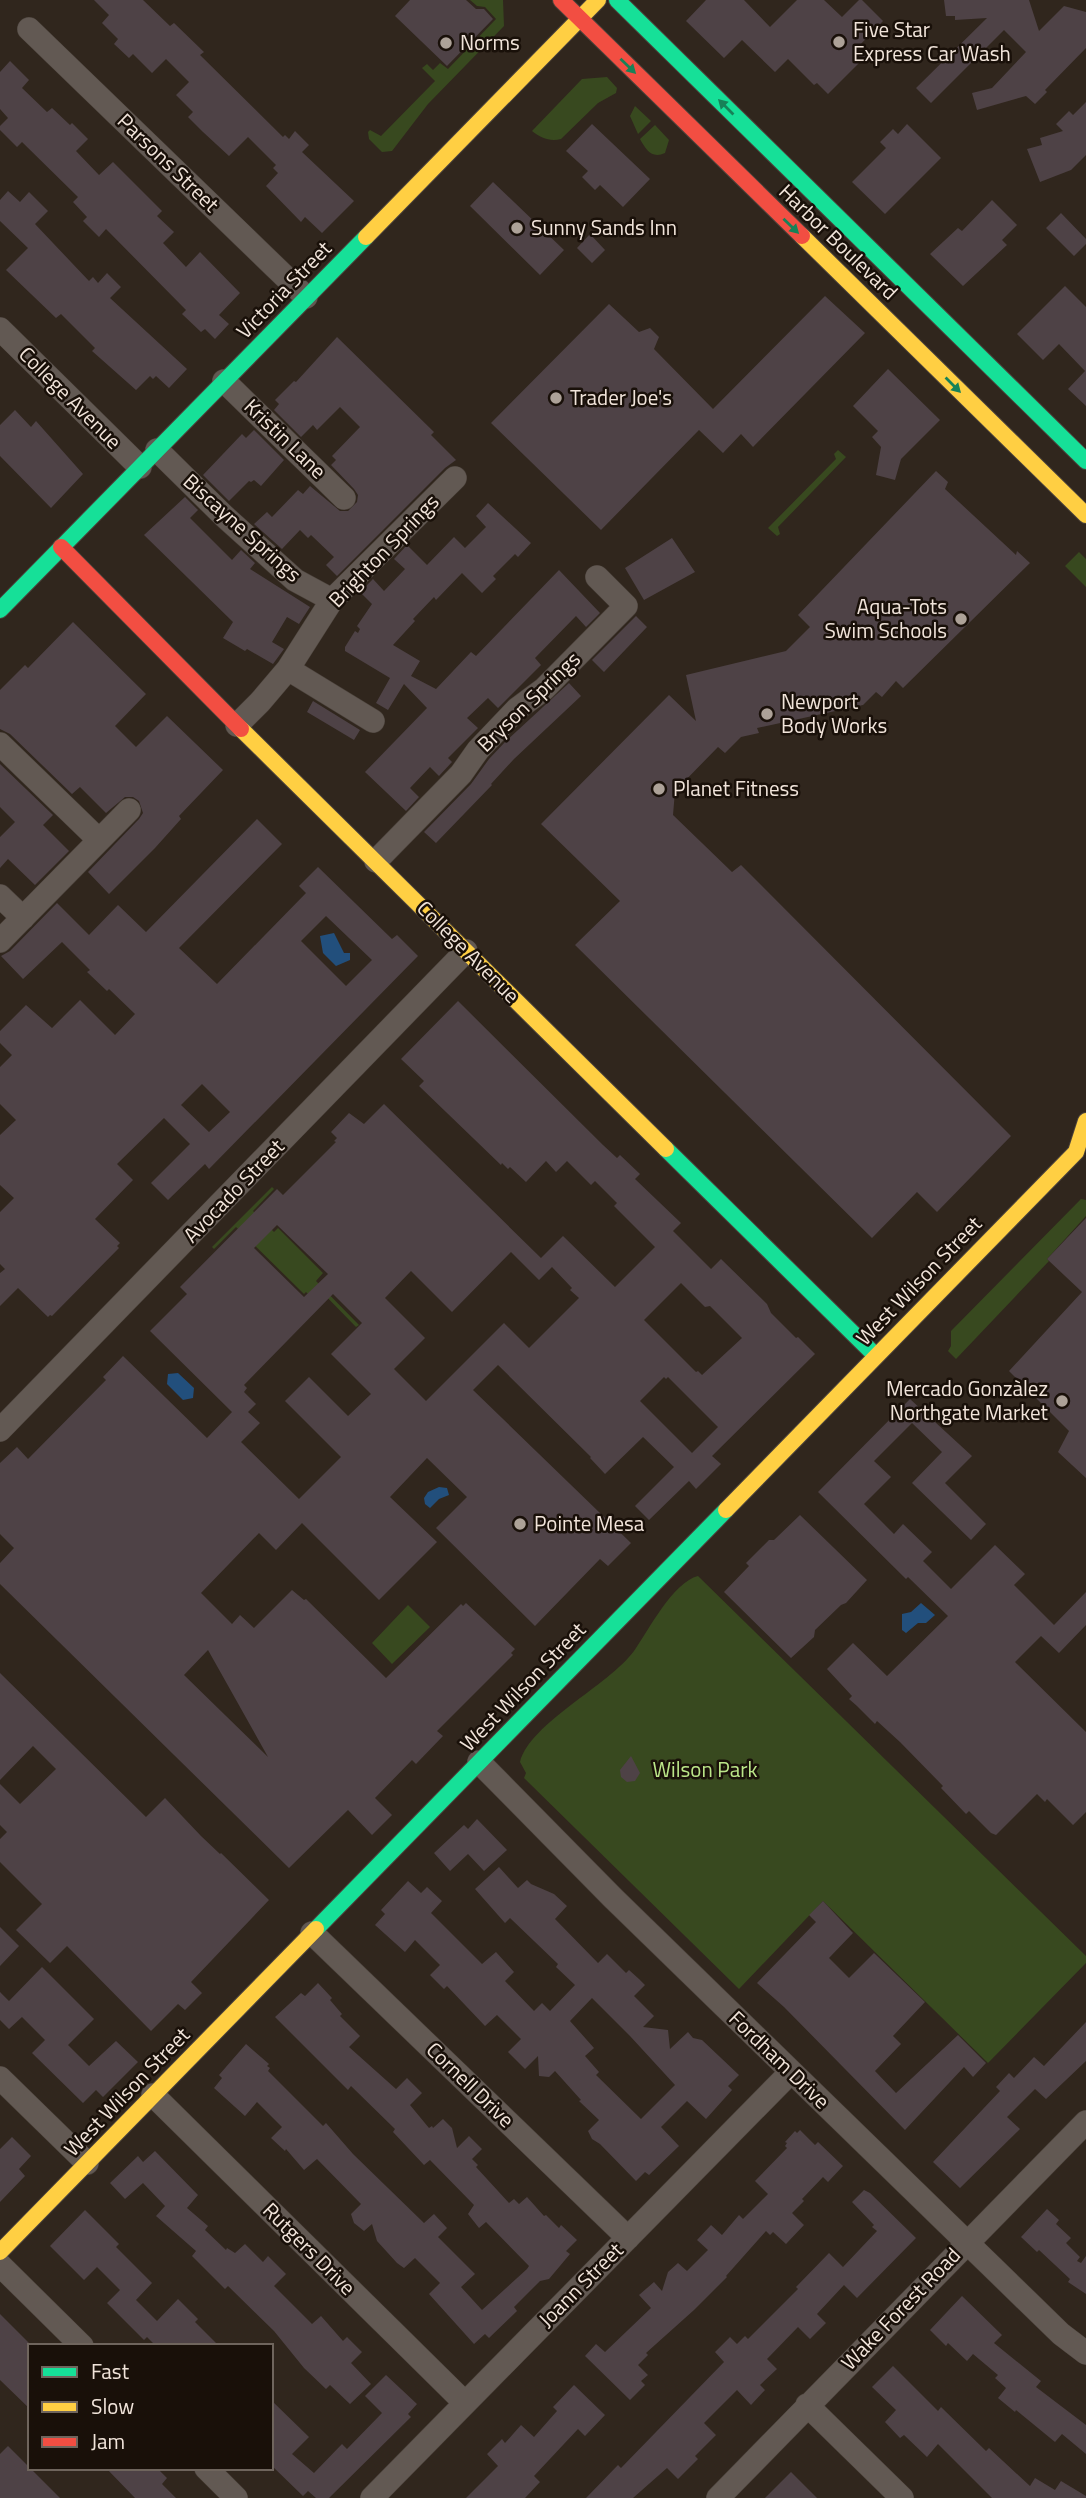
<svg xmlns="http://www.w3.org/2000/svg" width="1086" height="2498" font-family="'Titillium Web',sans-serif">
<style>
.green{fill:#38491f}
.water{fill:#224f7c}
.building{fill:#4e4246;fill-rule:evenodd}
.lines{fill:none;stroke-linecap:round;stroke-linejoin:round}
.street-casing{stroke:#4b423b;stroke-width:24}
.fast-casing{stroke:#4b423b;stroke-width:18}
.slow-casing{stroke:#4b423b;stroke-width:18}
.jam-casing{stroke:#4b423b;stroke-width:18}
.street{stroke:#625953;stroke-width:23}
.fast{stroke:#16e098;stroke-width:16}
.slow{stroke:#ffcf43;stroke-width:16}
.jam{stroke:#f24e42;stroke-width:16}
.oneway{fill:#178258}
.poi-dot{fill:#ada298;stroke:#191009;stroke-width:2.5}
.labels{text-anchor:middle;stroke-width:5;stroke-linejoin:round;paint-order:stroke}
.poi-label{font-size:21px;fill:#f1e4da;stroke:#191009;text-anchor:start}
.street-label{font-size:21px;fill:#f1e4da;stroke:#191009}
.park-label{font-size:21px;fill:#bbe689;stroke:#191009}
</style>
<rect width="100%" height="100%" fill="#30261d"/>
<path class="green" d="M470,0H503L504,26L428,104L392,151L382,152L369,139L368,132L370,130L381,136L435,81L422,68L427,64L433,70L440,63L448,69L496,19L485,7L477,6Z
M607,77L617,88L616,93L598,103L561,139C550,142 541,138 532,131L582,79Z
M635,106L651,121L638,134L630,116Z
M655,125L669,140L665,153C652,159 646,150 640,139Z
M838,450L846,457L778,527L780,534L777,536L768,528L836,459L834,454Z
M1079,552L1086,559V587L1065,566Z
M272,1187L274,1189L253,1211L274,1232L278,1228L323,1273L316,1281L359,1325L356,1327L316,1286L308,1294L306,1292L304,1294L236,1227L214,1249L212,1247Z
M1081,1199L1086,1200V1216L1047,1259L1049,1261L956,1359L948,1351L951,1346V1331Z
M698,1576L1086,1956V1963L988,2063L823,1901L739,1989L524,1778L526,1773L520,1762C530,1723 608,1686 634,1651C648,1631 673,1582 698,1576Z
M408,1605L430,1627L392,1664L372,1643Z"/>
<path class="water" d="M334,933L344,953H350V960L336,966L323,953L320,936Z
M178,1373L194,1388L193,1398L183,1400L167,1384L168,1374Z
M439,1487L447,1488L449,1495L439,1499L430,1508L425,1504L424,1498L428,1492Z
M921,1603L935,1615L926,1623H918L906,1633L902,1630V1614L911,1612Z"/>
<path class="building" d="M94,0H143L170,26L174,23L204,52L200,55L283,137L285,135L289,139L295,131L309,145L302,152L354,201L322,233L305,217L301,222L266,186L278,173L273,168L276,165L248,137L229,156L203,132L188,117L193,112L176,95L189,82L166,59L152,73L133,54L129,58L114,44L118,39L102,23L109,15Z
M410,0H466L476,9H484L493,19L447,66L395,16Z
M706,0H744L770,27L797,0H824L842,17L859,0H862L883,21L857,48L865,57L828,94L817,83L814,85L788,59L775,72L742,40L724,58L686,21Z
M944,0H1029L1039,31L1064,6L1086,12V48L1045,90L1047,92L1035,104L1026,96L977,110L972,93L992,88L1026,52L1004,30L931,103L916,88L987,18L955,20V16H946Z
M10,61L29,80L22,88L47,112L52,108L70,125L72,123L88,139L76,151L99,175L113,162L162,211L157,216L174,232L163,243L186,267L200,252L240,293L219,315L229,324L215,339L205,329L201,332L182,314L186,310L106,229L99,237L83,221L87,217L73,202L78,197L22,142L17,147L0,130V126L8,118L0,109V72Z
M1086,102V155L1071,170L1040,182L1027,149L1042,145L1040,138L1063,131L1056,124L1069,111L1073,115Z
M592,124L650,179L623,207L600,185L595,190L582,177L588,171L566,151Z
M907,124L941,158L885,214L852,182L886,148L880,142L893,129L898,134Z
M493,182L564,250L540,275L470,206Z
M8,191L20,202L29,192L48,211L35,224L89,281L93,277L98,283L107,273L121,287L110,298L187,369L169,388L156,376L153,379L150,376L136,390L92,351L95,348L61,314L56,318L6,270L28,248L0,221V200Z
M992,200L1017,225L1002,240L1007,245L963,286L930,254L958,228L962,231Z
M1061,213L1086,239V244L1074,256L1046,228Z
M590,234L605,250L592,263L577,248Z
M1065,286L1086,307V406L1068,389L1085,371L1059,344L1043,360L1017,334Z
M825,296L865,333L753,447L741,434L723,453L699,430L601,530L491,423L609,304L639,332L650,328L659,337L654,349L713,409Z
M337,337L434,432L431,435L456,460L445,468L337,576L326,565L334,557L311,535L308,538L300,530L282,549L254,524L267,512L272,517L298,490L303,494L310,486L340,511H348L357,502L358,495L354,489L331,465L336,460L332,456L360,427L340,407L317,430L313,425L301,437L274,410L279,404L275,400L294,381L296,382Z
M888,369L940,420L901,459L895,480L876,475L881,447L872,437L878,431L853,406Z
M15,410L31,427L36,421L83,474L51,508L0,456V425Z
M254,430L284,460L261,486L254,480L251,482L249,481L229,501L203,475L242,434L246,438Z
M936,471L948,482L945,489L1016,555L1017,551L1030,563L903,688L896,681L882,697L876,692L863,705L757,728L759,733L741,737L725,753L718,747L675,791L673,815L732,872L741,865L1011,1136L937,1212L917,1192L872,1238L575,945L620,901L541,824L669,695L696,721L686,675L786,651L810,627L798,615Z
M185,497L198,510L190,518L232,560L241,550L255,563L250,569L310,607L299,624L287,617L272,642L284,649L273,664L247,649L245,651L223,638L233,622L144,535Z
M488,503L531,543L518,557L515,554L493,576L496,579L482,593L462,573L436,600L434,597L413,619L415,621L393,645L420,661L411,676L436,689L471,652L476,656L559,570L600,613L586,627L576,616L535,658L541,665L498,708L488,698L467,718L478,728L448,758L452,762L439,776L430,767L410,788L419,797L406,811L365,772L427,708L404,684L388,710L376,703L390,678L345,651V647L355,631L358,633L360,629L357,626L372,604L360,592L373,579L384,591L405,569L394,559L407,545L427,565L454,537L465,548L486,527L476,516Z
M672,538L695,572L644,600L625,568Z
M636,616L647,627L604,672L592,660Z
M73,622L146,694L115,726L136,747L167,716L223,770L179,816L181,819L155,848L109,894L88,872L139,819L143,813L139,801L133,797H125L106,813L80,787L72,794L10,734L0,729V690L25,665L28,668Z
M569,683L581,696L514,759L491,784L492,785L436,843L424,832L471,784L489,759L506,741Z
M313,701L360,730L354,740L307,712Z
M0,764L53,815L43,825L69,851L35,885L8,859L0,868V837L15,822L0,807Z
M257,819L282,844L179,948L217,984L306,893L299,886L318,867L392,939L397,935L418,956L209,1169L205,1164L168,1200L151,1183L190,1144L164,1118L117,1164L133,1180L95,1219L120,1243L117,1246L119,1248L52,1316L50,1315L48,1317L18,1288L0,1306V1273L5,1269L0,1264V1212L14,1198L0,1185V1135L16,1120L0,1104V1067L12,1055L0,1043V1031L26,1005L52,1028L80,1000L115,1035L135,1014L109,989L107,991L87,972L90,970L62,942L23,979L1,956L10,951L57,903L89,935L118,905L146,932ZM326,916L372,960L346,986L301,941ZM202,1084L230,1112L209,1132L181,1105Z
M458,1001L603,1145L617,1158L620,1155L640,1174L635,1179L681,1223L673,1231L711,1269L721,1259L767,1304L771,1313L796,1338L798,1337L815,1354L712,1456L721,1464L696,1489L689,1481L649,1520L635,1506L674,1467L643,1437L605,1474L590,1458L591,1457L498,1365L473,1390L631,1543L608,1566L600,1559L535,1626L436,1528L467,1497L427,1458L390,1497L437,1542L379,1600L302,1523L276,1550L259,1533L201,1593L232,1624L240,1615L254,1628L292,1590L304,1600L306,1599L386,1678L461,1604L463,1606L466,1603L515,1649L511,1653L513,1655L437,1731L443,1736L416,1764L412,1760L375,1798L392,1815L372,1835L348,1810L289,1868L0,1584V1563L14,1548L0,1534V1463L17,1447L28,1459L106,1380L103,1377L123,1356L207,1438L232,1412L150,1331L187,1294L180,1287L277,1189L283,1195L336,1142L334,1141L337,1138L331,1132L349,1113L364,1124L384,1104L541,1258L563,1236L615,1287L655,1247L614,1206L617,1203L595,1181L591,1185L567,1161L556,1172L546,1161L526,1182L510,1167L508,1169L502,1163L501,1165L419,1086L424,1081L401,1059ZM277,1225L328,1274L304,1297L254,1248ZM511,1252L539,1280L552,1267L572,1288L570,1290L579,1298L529,1348L504,1323L426,1401L394,1369L425,1338L385,1298L411,1271L452,1312ZM681,1283L705,1307L710,1306L742,1338L702,1375L698,1371L696,1372L644,1320ZM333,1294L362,1323L331,1354L371,1394L348,1416L309,1377L285,1401L341,1457L299,1499L241,1442L260,1423L248,1412L256,1404L244,1392L247,1388L244,1385ZM664,1377L666,1379L668,1377L718,1427L692,1453L640,1401ZM208,1650L268,1757L184,1675Z
M1086,1218V1478L1058,1452L1069,1431L1009,1371L1082,1292L1047,1259Z
M910,1399L972,1456L945,1483L986,1524L971,1540L912,1483L942,1452L912,1423L874,1461L891,1477L864,1504L894,1534L903,1524L932,1552L923,1561L951,1589L995,1545L1025,1574L1014,1585L1054,1625L1086,1592V1625L1059,1653L1041,1636L1015,1662L1086,1732V1812L1073,1825L1047,1799L1045,1802L1037,1794L996,1835L991,1833L969,1811L966,1814L941,1788L943,1786L900,1742L877,1721L875,1724L857,1706L849,1699L852,1696L827,1669L853,1643L887,1676L948,1616L908,1577L906,1579L818,1492Z
M800,1515L867,1580L846,1603L841,1605L815,1630L814,1637L791,1658L724,1592L749,1566L746,1563L769,1540H774Z
M0,1673L146,1817L165,1798L201,1836L220,1854L221,1853L269,1900L191,1982L202,1993L185,2010L178,2004L151,2031L67,1946L50,1963L16,1930L42,1904L0,1862V1839L7,1832L0,1825V1784L20,1804L56,1769L33,1746L0,1780Z
M631,1756L640,1773L635,1781L627,1782L621,1777L620,1770Z
M477,1819L507,1850L484,1871L468,1854L450,1871L434,1853L464,1825L468,1829Z
M499,1867L518,1888L527,1880L531,1884L554,1894L567,1906L555,1919L598,1963L607,1954L626,1973L629,1970L639,1979L645,1985L634,1996L654,2016L643,2027L668,2030L670,2049L688,2032L693,2038L702,2040L739,2075L728,2086L732,2090L706,2119L687,2101L661,2127L679,2146L649,2175L645,2172L636,2181L600,2144L592,2139L588,2131L599,2120L579,2101L581,2100L555,2071L549,2077L539,2076L538,2056L525,2069L508,2052L521,2039L497,2015L485,2026L447,1986L444,1989L430,1975L440,1965L415,1940L405,1952L375,1925L385,1914L381,1910L408,1881L421,1893L427,1887L442,1901L431,1913L482,1964L496,1952L514,1972L505,1981L534,2011L542,2003L550,2011L575,1985L556,1967L558,1964L510,1918L505,1923L475,1889ZM592,1998L630,2036L675,2085L641,2119L596,2075L599,2072L585,2056L594,2048L570,2021Z
M823,1901L853,1933L829,1958L849,1978L874,1953L925,2002L893,2036L901,2044L875,2071L896,2093L958,2035L986,2063L973,2077L964,2067L905,2130L784,2007L757,1983L816,1922L809,1915Z
M0,1927L19,1946L0,1966Z
M42,1967L94,2019L68,2045L89,2066L116,2041L138,2062L103,2097L96,2090L83,2103L32,2053L45,2040L22,2017L9,2029L0,2020V1992L9,2001Z
M318,1983L332,1998L330,2000L342,2014L340,2016L360,2036L349,2047L396,2089L407,2078L422,2093L410,2105L429,2128L432,2126L433,2128L443,2119L452,2128L457,2148L469,2136L482,2149L472,2159L478,2165L476,2167L509,2203L514,2199L519,2204L527,2197L544,2216L546,2215L559,2228L561,2225L577,2240L566,2251L570,2254L549,2279L540,2281L514,2307L517,2311L489,2338L485,2334L474,2344L429,2294L440,2283L415,2258L404,2268L397,2263L377,2241L372,2224L364,2231L354,2223L351,2214L361,2204L317,2159L304,2170L286,2149L285,2151L271,2138L282,2127L257,2102L245,2116L214,2088L222,2078L219,2075L246,2044L269,2064L267,2066L270,2068L268,2071L323,2126L326,2123L353,2154L424,2223L434,2214L447,2228L438,2237L475,2274L461,2287L482,2310L527,2269L529,2266L486,2222L479,2228L468,2214L474,2205L430,2160L424,2165L393,2132L395,2129L351,2086L348,2090L275,2017L301,1993L305,1996Z
M1086,2022V2061L1046,2099L1035,2089L1007,2117L1020,2129L960,2188L933,2162L1000,2091L996,2087L1009,2073L1014,2078L1034,2057L1044,2066Z
M800,2130L815,2145L818,2142L843,2166L828,2182L823,2177L802,2199L804,2201L792,2213L804,2225L786,2244L773,2232L770,2235L766,2231L726,2276L727,2277L694,2310L646,2353L648,2355L638,2365L648,2375L641,2381L645,2385L630,2400L585,2356L596,2344L605,2352L651,2308L639,2295L654,2282L662,2291L668,2272L678,2263L687,2271L708,2250L697,2240L711,2225L722,2235L739,2215L743,2219L768,2194L755,2181L787,2148L785,2146L787,2143L785,2142L795,2131L797,2133Z
M12,2137L31,2156L19,2169L25,2176L0,2202V2149Z
M155,2151L198,2195L187,2208L208,2226L205,2230L226,2250L227,2248L235,2253L245,2244L263,2262L268,2256L286,2274L274,2286L312,2324L321,2316L343,2341L347,2337L362,2352L351,2363L371,2384L350,2404L330,2385L326,2389L304,2368L274,2331L228,2286L225,2289L192,2256L196,2251L156,2216L165,2206L143,2183L125,2199L110,2183L138,2156L143,2162Z
M864,2190L870,2193L916,2238L857,2298L844,2285L817,2314L826,2323L810,2339L798,2327L767,2359L777,2369L760,2385L765,2390L751,2405L737,2390L704,2423L716,2435L695,2456L698,2459L678,2479L667,2468L633,2498H586L618,2465L621,2468L724,2362L715,2352L730,2337L737,2344L745,2336L748,2339L798,2289L796,2287L829,2253L843,2267L877,2231L872,2227L874,2225L852,2202Z
M1047,2209L1059,2220L1056,2224L1071,2238L1066,2243L1080,2257L1077,2261L1081,2263L1086,2256V2294L1068,2282L1070,2279L1039,2250L1037,2252L1021,2237Z
M85,2210L119,2244L116,2247L152,2283L136,2300L157,2321L178,2299L198,2319L195,2322L219,2346H156L147,2337L144,2340L107,2303L120,2290L97,2267L84,2280L50,2246Z
M962,2296L1002,2335L994,2343L1041,2381L1036,2387L1086,2425V2454L1062,2434L1055,2442L1016,2410L1015,2412L998,2398L1006,2388L995,2378L998,2375L973,2354L967,2361L948,2343L946,2346L930,2330Z
M0,2314L30,2344V2409L0,2380Z
M893,2366L938,2411L941,2407L986,2451L989,2448L1030,2486L1035,2478L1055,2490L1061,2481L1086,2496V2498H992L938,2444L927,2457L904,2435L900,2438L885,2422L896,2410L872,2387Z
M386,2375L417,2404L408,2414L411,2417L329,2498H316L308,2491L303,2496L271,2465V2400L309,2437L292,2454L314,2473L342,2444L347,2449L382,2413L365,2396Z
M574,2385L605,2415L585,2436L578,2429L534,2476L540,2482L525,2498H466L498,2466L487,2454L502,2439L505,2443L521,2425L534,2437L557,2411L553,2407Z
M8,2446L60,2498H0V2454Z
M106,2468H157L167,2478L162,2484L176,2498H135Z
M791,2472L817,2498H765Z"/>
<g class="lines">
<g class="street-casing">
<path id="street" d="M29,29L306,297
M0,329L140,467
M224,381L344,498
M157,450L224,516L295,580L332,600
M288,669L373,721
M237,725L260,702L288,669L332,600L455,478
M0,744L99,840
M376,861L461,774L478,750L517,709L544,689L626,606L597,577
M0,896L23,918
M0,941L129,810
M0,1430L466,951
M479,1762L613,1898L1061,2334L1086,2353
M312,1933L628,2238
M0,2078L87,2163
M153,2095L464,2402
M0,2265L82,2346
M807,2405L902,2498
M206,2468L236,2498
M372,2498L791,2072
M718,2498L1086,2122"/>
</g>
<g class="fast-casing">
<path id="fast" d="M617,0L1086,461
M0,610L366,237
M666,1149L876,1356
M316,1929L726,1510"/>
</g>
<g class="slow-casing">
<path id="slow" d="M802,236L1086,515
M366,237L598,0
M241,729L666,1149
M726,1510L1076,1152L1086,1121
M0,2252L316,1929"/>
</g>
<g class="jam-casing">
<path id="jam" d="M561,0L802,236
M61,547L241,729"/>
</g>
<use href="#street" class="street"/>
<use href="#fast" class="fast"/>
<use href="#slow" class="slow"/>
<use href="#jam" class="jam"/>
</g>
<defs><path id="oneway-solid" d="M-6-.8H1V-3.2L6.5 0L1 3.2V.8H-6Z" transform="scale(1.75)"/></defs>
<g class="oneway">
<use href="#oneway-solid" transform="translate(628 66) rotate(44)"/>
<use href="#oneway-solid" transform="translate(726 107) rotate(-135)"/>
<use href="#oneway-solid" transform="translate(791 226) rotate(44)"/>
<use href="#oneway-solid" transform="translate(953 385) rotate(45)"/>
</g>
<g class="poi-dot">
<circle cx="839" cy="42" r="7"/>
<circle cx="446" cy="43" r="7"/>
<circle cx="517" cy="228" r="7"/>
<circle cx="556" cy="398" r="7"/>
<circle cx="961" cy="619" r="7"/>
<circle cx="767" cy="714" r="7"/>
<circle cx="659" cy="789" r="7"/>
<circle cx="1062" cy="1401" r="7"/>
<circle cx="520" cy="1524" r="7"/>
</g>
<g class="labels">
<g class="poi-label">
<text x="853" y="37">Five Star<tspan x="853" dy="24">Express Car Wash</tspan></text>
<text x="460" y="50">Norms</text>
<text x="531" y="235">Sunny Sands Inn</text>
<text x="570" y="405">Trader Joe's</text>
<text x="947" y="614" text-anchor="end">Aqua-Tots<tspan x="947" dy="24">Swim Schools</tspan></text>
<text x="781" y="709">Newport<tspan x="781" dy="24">Body Works</tspan></text>
<text x="673" y="796">Planet Fitness</text>
<text x="1048" y="1396" text-anchor="end">Mercado Gonzàlez<tspan x="1048" dy="24">Northgate Market</tspan></text>
<text x="534" y="1531">Pointe Mesa</text>
</g>
<g class="street-label">
<text transform="translate(168 163) rotate(44)" y="7">Parsons Street</text>
<text transform="translate(838 242) rotate(44)" y="7">Harbor Boulevard</text>
<text transform="translate(284 290) rotate(-46)" y="7">Victoria Street</text>
<text transform="translate(70 398) rotate(45)" y="7">College Avenue</text>
<text transform="translate(285 439) rotate(44)" y="7">Kristin Lane</text>
<text transform="translate(242 528) rotate(42)" y="7">Biscayne Springs</text>
<text transform="translate(384 551) rotate(-46)" y="7">Brighton Springs</text>
<text transform="translate(529 702) rotate(-44)" y="7">Bryson Springs</text>
<text transform="translate(468 952) rotate(45)" y="7">College Avenue</text>
<text transform="translate(234 1191) rotate(-46)" y="7">Avocado Street</text>
<text transform="translate(919 1281) rotate(-46)" y="7">West Wilson Street</text>
<text transform="translate(523 1687) rotate(-46)" y="7">West Wilson Street</text>
<text transform="translate(779 2060) rotate(44)" y="7">Fordham Drive</text>
<text transform="translate(470 2085) rotate(44)" y="7">Cornell Drive</text>
<text transform="translate(127 2092) rotate(-46)" y="7">West Wilson Street</text>
<text transform="translate(309 2249) rotate(45)" y="7">Rutgers Drive</text>
<text transform="translate(581 2285) rotate(-45)" y="7">Joann Street</text>
<text transform="translate(901 2309) rotate(-46)" y="7">Wake Forest Road</text>
</g>
<g class="park-label">
<text x="705" y="1777">Wilson Park</text>
</g>
</g>
<rect x="28" y="2344" width="245" height="126" fill="#191009" stroke="#6f655d" stroke-width="2"/>
<rect x="42" y="2367" width="35" height="10" fill="#16e098" stroke="#6f655d" stroke-width="2"/>
<text x="91" y="2379" font-size="21" fill="#f1e4da">Fast</text>
<rect x="42" y="2402" width="35" height="10" fill="#ffcf43" stroke="#6f655d" stroke-width="2"/>
<text x="91" y="2414" font-size="21" fill="#f1e4da">Slow</text>
<rect x="42" y="2437" width="35" height="10" fill="#f24e42" stroke="#6f655d" stroke-width="2"/>
<text x="91" y="2449" font-size="21" fill="#f1e4da">Jam</text>
</svg>
